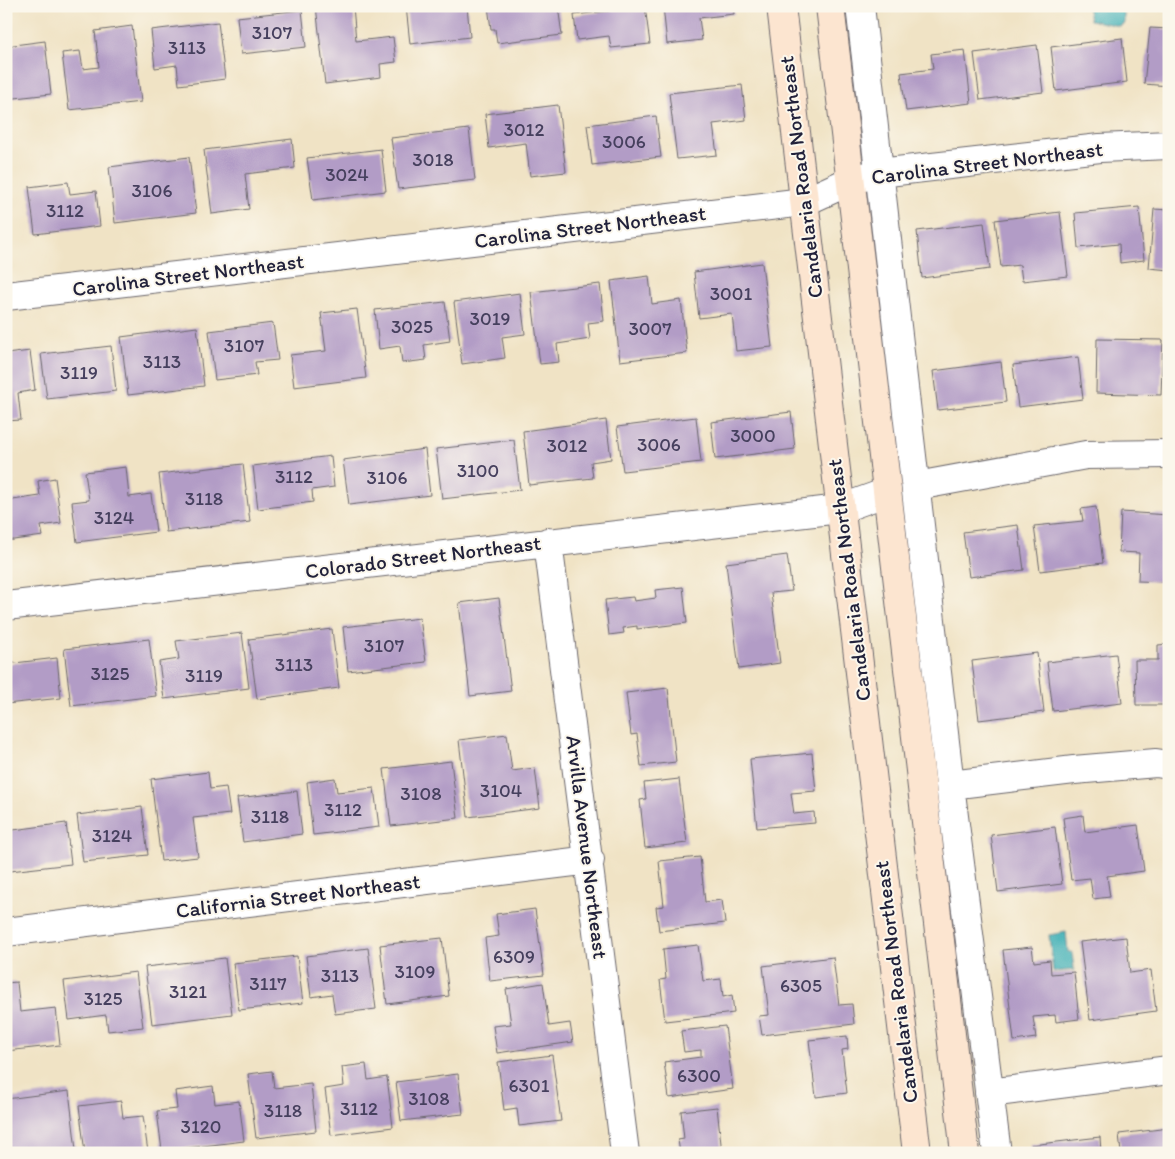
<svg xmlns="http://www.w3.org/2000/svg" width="1175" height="1159" font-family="Itim,sans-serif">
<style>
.water{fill:#3eafb5;stroke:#306878}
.building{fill:#b29cc6}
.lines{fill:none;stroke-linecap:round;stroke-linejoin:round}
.minor-casing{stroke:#6a666b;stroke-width:30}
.secondary-casing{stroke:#6a666b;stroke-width:30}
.minor{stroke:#fff;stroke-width:28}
.secondary{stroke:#fce5d0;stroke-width:28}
.labels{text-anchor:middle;stroke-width:4;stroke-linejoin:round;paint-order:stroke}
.number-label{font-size:19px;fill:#46405e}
.street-label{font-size:21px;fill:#22223b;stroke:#fbf7ec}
</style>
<rect width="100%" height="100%" fill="#fbf7ec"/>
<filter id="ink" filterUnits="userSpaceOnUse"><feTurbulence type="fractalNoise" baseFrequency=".02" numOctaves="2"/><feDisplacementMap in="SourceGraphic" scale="10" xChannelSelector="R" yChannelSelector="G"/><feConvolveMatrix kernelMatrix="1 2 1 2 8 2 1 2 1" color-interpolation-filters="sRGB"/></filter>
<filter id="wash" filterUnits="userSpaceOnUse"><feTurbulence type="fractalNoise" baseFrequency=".0096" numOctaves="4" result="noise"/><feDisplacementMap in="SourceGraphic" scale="20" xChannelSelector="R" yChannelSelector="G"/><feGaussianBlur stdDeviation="1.12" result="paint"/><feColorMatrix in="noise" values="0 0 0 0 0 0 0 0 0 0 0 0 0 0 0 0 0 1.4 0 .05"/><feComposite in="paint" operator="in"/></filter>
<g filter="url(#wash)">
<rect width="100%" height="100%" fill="#f0e3c5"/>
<path class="water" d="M1087,6H1124V23L1119,26L1090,20Z
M1066,932L1068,952H1072L1074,970L1053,972L1049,935Z"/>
<g id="blocks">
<path class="building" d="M316,6H353L356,41L393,37L396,62L380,64L381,77L325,84Z
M406,6H467L470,37L410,44Z
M488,6H558L562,35L497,43L495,29H491Z
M609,6H645L650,44L611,48L609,36L577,40L574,15L609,11Z
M663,6H733L734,14L699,18L702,40L667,44Z
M302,10L306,47L241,54L237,17Z
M218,22L225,79L179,85L177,65L155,68L151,30Z
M132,26L141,102L69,110L62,53L80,51L83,69L99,67L95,31Z
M1150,28L1169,29V86L1144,84Z
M1122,38L1127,82L1056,91L1051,47Z
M45,41L51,94L6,99V46Z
M1037,45L1043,92L980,100L974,53Z
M965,50L971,103L906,111L901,73L933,69L931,54Z
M742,85L746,120L713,124L717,155L677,159L669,93Z
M558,105L566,172L530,176L526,143L489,148L485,114Z
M656,116L661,157L592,165L587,125Z
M469,129L475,180L398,189L391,138Z
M292,139L295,168L245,174L249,209L212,214L204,150Z
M381,149L386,191L313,200L307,158Z
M189,157L196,213L115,223L109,167Z
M68,182L70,194L96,191L100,226L35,234L29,187Z
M1139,207L1144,260L1120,263L1119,244L1078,248L1075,213Z
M1154,209L1169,210V270L1149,268Z
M1060,212L1068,276L1022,281L1020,265L1001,267L995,220Z
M984,223L990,269L922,278L917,231Z
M762,263L772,347L736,351L732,314L699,318L694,272Z
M649,276L652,304L681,300L687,353L620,361L611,281Z
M600,284L604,321L588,323L590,339L557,344L559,362L540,364L531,292Z
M520,293L525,334L502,337L505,358L462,364L454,302Z
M445,302L450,341L424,345L426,360L402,363L400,346L379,349L375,310Z
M357,309L366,378L294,387L290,355L326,351L321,313Z
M273,323L278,360L255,362L257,375L215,380L209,331Z
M197,327L204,386L128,395L121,337Z
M1097,339L1163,340L1161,395L1096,393Z
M111,346L116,391L47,399L41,354Z
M30,351L35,390L18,393L21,420L6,421V354Z
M1078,357L1083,399L1018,407L1013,365Z
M1001,362L1006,402L938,410L933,371Z
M791,412L795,449L715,459L711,422Z
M696,417L701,462L623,471L617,427Z
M606,420L611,459L591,462L593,478L529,485L523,431Z
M514,440L520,490L442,499L436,449Z
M425,449L430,495L349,505L343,460Z
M331,456L334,487L312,490L313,502L258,509L253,466Z
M243,464L250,522L166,532L159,474Z
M126,467L129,497L151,494L156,532L77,542L72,502L89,500L85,472Z
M55,478L61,523L41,526L43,536L6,541V501L40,496L38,481Z
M1096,507L1103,563L1040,571L1034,526L1083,521L1081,509Z
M1121,512L1169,515V582L1138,581L1139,553L1119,552Z
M1018,525L1024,570L969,577L963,532Z
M787,555L792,591L771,593L780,663L739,669L726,563Z
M683,587L687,623L637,629V626L623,628L624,633L609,635L605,600L633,597L634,601L656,598L655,590Z
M499,598L511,691L470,696L459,603Z
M420,618L426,662L348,671L343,627Z
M332,629L339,688L257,699L249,639Z
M242,633L249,688L164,699L159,662L179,659L176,641Z
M149,639L156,696L71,706L64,649Z
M1169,644V705H1136L1135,660H1158V645Z
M1037,653L1044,712L979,720L972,661Z
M1116,654L1122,703L1053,711L1047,662Z
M57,658L61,698L6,704V664Z
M668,688L676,762L641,766L637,734L631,735L626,693Z
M507,734L512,771L535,768L540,808L468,817L459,740Z
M812,753L816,791L791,793L794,814L814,812L815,823L757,828L750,759Z
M451,761L458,818L391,826L384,769Z
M208,772L210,789L226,787L230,814L193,818L198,857L161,861L151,779Z
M335,778L337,792L374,788L379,827L313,835L307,782Z
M679,779L687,843L645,848L640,800L646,799L644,783Z
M297,791L302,834L243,842L237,798Z
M142,807L148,855L83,862L77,815Z
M1083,815L1085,832L1138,825L1144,871L1107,876L1110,897L1093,899L1090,878L1071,880L1063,818Z
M66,823L71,864L10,871L6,831Z
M1055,827L1062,884L998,892L991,835Z
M700,857L705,902L722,900L725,923L659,931L656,907L664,906L659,861Z
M535,909L544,975L490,981L485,938L499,936L496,914Z
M1126,937L1130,973L1151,970L1156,1011L1090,1020L1080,942Z
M442,938L449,996L387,1004L380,945Z
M698,945L703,981L721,979L723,997L732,995L734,1013L665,1021L660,980L666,979L663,949Z
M1032,947L1034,962L1050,960L1051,974L1074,972L1079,1019L1056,1022L1055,1015L1033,1017L1036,1038L1014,1041L1003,950Z
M368,948L376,1009L335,1014L332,994L311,997L306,956Z
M297,956L303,1003L239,1010L233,963Z
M833,957L839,1005L852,1004L854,1024L762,1035L759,1016L769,1015L763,966Z
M225,958L232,1014L152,1024L145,967Z
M136,972L143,1027L108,1031L106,1015L69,1020L64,981Z
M17,982L20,1012L56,1008L60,1045L6,1051V983Z
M543,983L549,1026L570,1023L573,1042L497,1053L493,1026L511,1024L506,989Z
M725,1026L733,1089L669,1098L664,1062L701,1057V1050L684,1052L681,1031Z
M847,1036L848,1049L842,1050L847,1093L816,1097L809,1040Z
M552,1055L561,1121L519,1126L517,1108L504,1110L498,1062Z
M366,1064L368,1080L387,1077L393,1127L331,1135L325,1089L344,1086L342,1067Z
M272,1071L274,1088L311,1084L316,1131L256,1138L248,1074Z
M458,1074L463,1114L401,1121L396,1082Z
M213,1086L215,1104L239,1101L244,1141L162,1151L157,1111L177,1109L175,1091Z
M69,1091L76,1150L52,1153H6V1099Z
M121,1101L123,1118L143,1116L148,1152L85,1153L79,1106Z
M717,1107L722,1153H680L678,1140L684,1139L681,1111Z
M1169,1128V1153H1121L1119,1134Z
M1100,1137L1101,1153H1032L1031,1145Z"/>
</g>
</g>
<g filter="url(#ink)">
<use href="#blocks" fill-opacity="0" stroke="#6a666b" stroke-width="1"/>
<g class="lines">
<g class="minor-casing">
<path id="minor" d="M860,6L950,785L997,1153
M6,296L804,202L852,180L879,173L1100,148L1169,145
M917,486L1086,455L1169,454
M548,542L625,1153
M6,606L840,509L887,492
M950,785L1074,770L1156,763L1169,765
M6,932L590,860
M989,1093L1169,1070"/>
</g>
<g class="secondary-casing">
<path id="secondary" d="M781,6L917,1153
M830,6L965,1153"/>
</g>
<use href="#minor" class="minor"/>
<use href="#secondary" class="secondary"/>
</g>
</g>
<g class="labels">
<g class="number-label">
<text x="272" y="39">3107</text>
<text x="187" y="54">3113</text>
<text x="524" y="136">3012</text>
<text x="624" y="148">3006</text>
<text x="433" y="166">3018</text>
<text x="347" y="181">3024</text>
<text x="152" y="197">3106</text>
<text x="65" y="217">3112</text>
<text x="731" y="300">3001</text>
<text x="490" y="325">3019</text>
<text x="412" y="333">3025</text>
<text x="650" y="335">3007</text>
<text x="244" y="352">3107</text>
<text x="162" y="368">3113</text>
<text x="79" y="379">3119</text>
<text x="753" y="442">3000</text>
<text x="659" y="451">3006</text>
<text x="567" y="452">3012</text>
<text x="478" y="477">3100</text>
<text x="294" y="483">3112</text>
<text x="387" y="484">3106</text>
<text x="204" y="505">3118</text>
<text x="114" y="524">3124</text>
<text x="384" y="652">3107</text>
<text x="294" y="671">3113</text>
<text x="110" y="680">3125</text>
<text x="204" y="682">3119</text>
<text x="501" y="797">3104</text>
<text x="421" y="800">3108</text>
<text x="343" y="816">3112</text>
<text x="270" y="823">3118</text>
<text x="112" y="842">3124</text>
<text x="514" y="963">6309</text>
<text x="415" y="978">3109</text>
<text x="340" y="982">3113</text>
<text x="268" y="990">3117</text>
<text x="801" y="992">6305</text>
<text x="188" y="998">3121</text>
<text x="103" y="1005">3125</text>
<text x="699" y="1082">6300</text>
<text x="529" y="1092">6301</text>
<text x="429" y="1105">3108</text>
<text x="359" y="1115">3112</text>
<text x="283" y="1117">3118</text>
<text x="201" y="1133">3120</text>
</g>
<g class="street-label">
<text transform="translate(987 163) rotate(-7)" y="7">Carolina Street Northeast</text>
<text transform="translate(801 177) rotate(-97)" y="7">Candelaria Road Northeast</text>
<text transform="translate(590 227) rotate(-7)" y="7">Carolina Street Northeast</text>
<text transform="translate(188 275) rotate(-7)" y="7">Carolina Street Northeast</text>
<text transform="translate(423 557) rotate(-7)" y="7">Colorado Street Northeast</text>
<text transform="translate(849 580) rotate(-97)" y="7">Candelaria Road Northeast</text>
<text transform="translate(587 847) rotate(83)" y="7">Arvilla Avenue Northeast</text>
<text transform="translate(298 896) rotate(-7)" y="7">California Street Northeast</text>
<text transform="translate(896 982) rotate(-97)" y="7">Candelaria Road Northeast</text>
</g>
</g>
<rect width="1175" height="1159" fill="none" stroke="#fbf7ec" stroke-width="25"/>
</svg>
